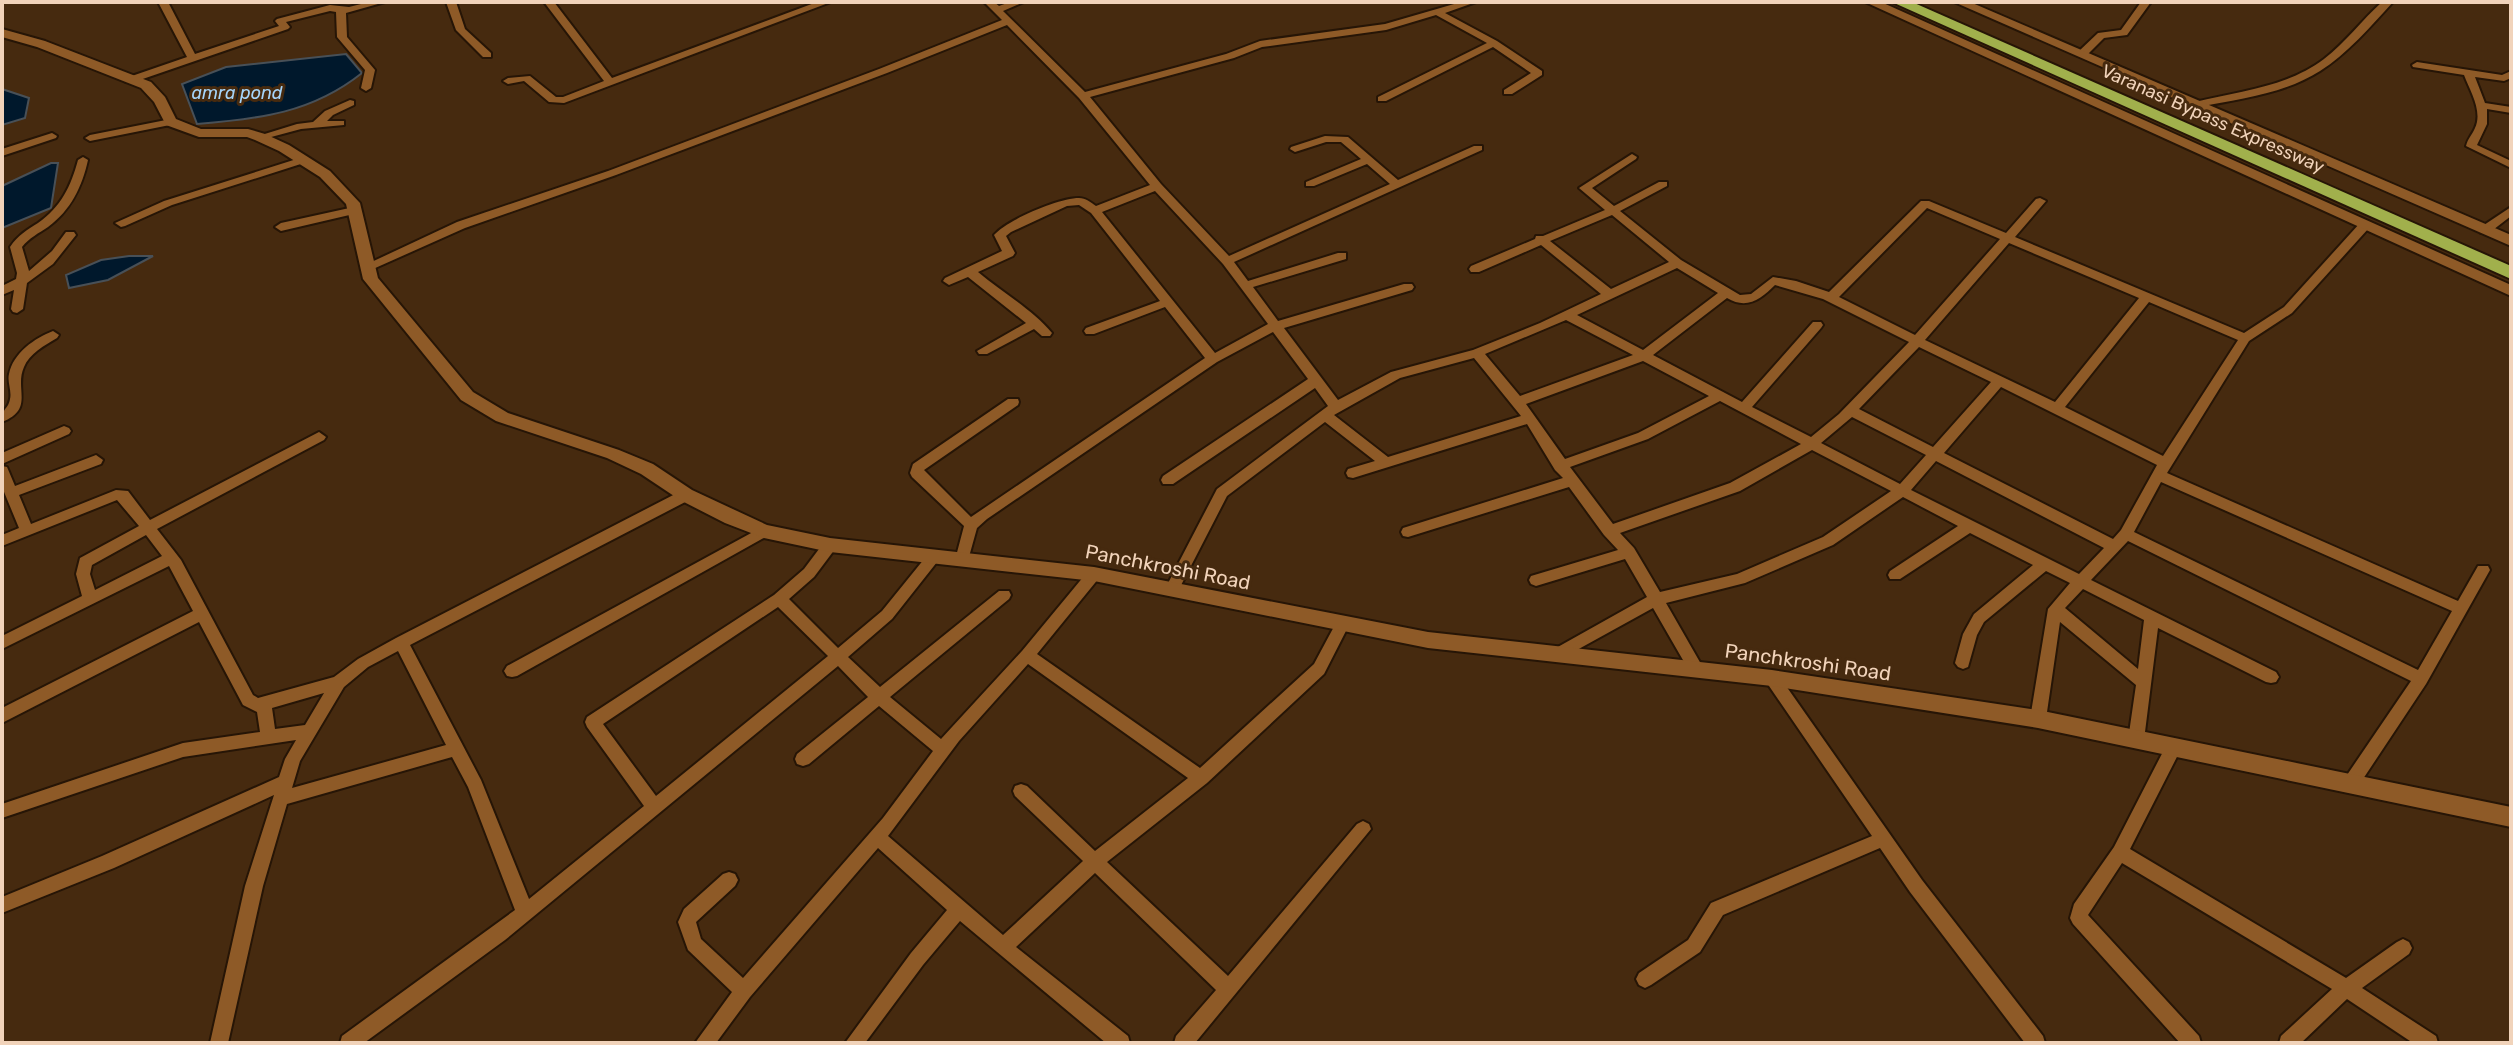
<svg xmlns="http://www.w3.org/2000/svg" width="2513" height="1045" font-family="Rubik,sans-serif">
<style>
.water{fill:#00182c;stroke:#485057;stroke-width:2}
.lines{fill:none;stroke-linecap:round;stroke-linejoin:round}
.minor-casing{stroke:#261506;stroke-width:4}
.tertiary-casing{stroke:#261506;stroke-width:4}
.trunk-casing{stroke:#261506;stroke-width:4}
.minor{fill:#8e5a27;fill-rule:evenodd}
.tertiary{fill:#8e5a27;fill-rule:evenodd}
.trunk{fill:#a1b04c;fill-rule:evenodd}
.labels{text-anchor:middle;stroke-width:6;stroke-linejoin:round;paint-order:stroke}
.far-water-label{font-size:18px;font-style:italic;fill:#a6d5fa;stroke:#462a0f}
.far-street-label{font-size:18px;fill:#f1d3ba;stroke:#462a0f}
.street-label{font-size:20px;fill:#f1d3ba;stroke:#462a0f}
</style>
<rect width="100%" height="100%" fill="#462a0f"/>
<path class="water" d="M346,54L362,73C312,113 259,119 197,124L182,84L226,67Z
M2,89L29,98L25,118L2,125Z
M51,163H58L51,208L2,228V186Z
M129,256H153L108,280L69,288L66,275L101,260Z"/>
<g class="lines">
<g class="minor-casing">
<path id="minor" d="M158,2H168L195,54L279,26L275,21L277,19L330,5L349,7L369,2H385L346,13L347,37L375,70L371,88L366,91L361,88L365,70L337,37L336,12L330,11L286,22L290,27L288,29L134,82H126V78L187,57Z
M446,2H456L465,29L491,53V57H483L456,30Z
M544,2H554L612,78L817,2H831L564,103L549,102L524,81L508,84L503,81L508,78L530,76L556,97H563L604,81Z
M984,2H994L999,6L1010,2H1024L1003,11L1085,92L1226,54L1260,41L1385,24L1461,2H1476L1445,13L1497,41L1542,71V75L1512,94H1504V90L1531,73L1493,47L1386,101H1378V97L1487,43L1436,15L1386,30L1262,47L1234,58L1090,97L1161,184L1229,256L1390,184L1367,164L1314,186H1306V182L1361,159L1341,142H1326L1295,152L1290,149L1291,147L1325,136L1348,137L1398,180L1474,146H1482V150L1234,262L1248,281L1338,253H1346V259L1253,287L1278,321L1404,284H1412L1414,287L1412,290L1284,328L1338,400L1391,372L1473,350L1540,323L1601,294L1541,245L1479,272H1471L1469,269L1471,266L1535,239L1536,236H1543L1605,210L1579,188L1632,154L1637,157L1636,159L1592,188L1614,206L1659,182H1667V186L1620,211L1681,260L1740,295L1751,294L1773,277L1796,281L1829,292L1921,201H1929L2006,233L2036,199L2040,198L2046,201L2015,237L2244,333L2284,307L2360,223H2368V229L2292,313L2249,341L2167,473L2458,601L2478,566H2488L2490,570L2426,684L2357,788L2351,790L2345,788L2343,783L2345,778L2411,681L2128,541L2091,580L2276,672L2279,677L2276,682L2271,683L2266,682L2158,628L2144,740L2142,745L2136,747L2130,745L2128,740L2136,685L2060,622L2046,719L2044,724L2038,726L2032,724L2030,719L2048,609L2070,583L2046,571L1984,622L1977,635L1968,667L1963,669L1958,667L1955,663L1963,634L1974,614L2033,565L1970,533L1900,579H1890L1888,575L1890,571L1958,526L1903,497L1833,545L1745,583L1666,603L1701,664L1704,669L1701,674L1696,675L1691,674L1653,608L1566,656L1561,658L1556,656L1553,652L1556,648L1647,597L1625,559L1536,586L1531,584L1529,580L1531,576L1618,550L1604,535L1569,487L1408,537L1403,536L1401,532L1403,528L1563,478L1555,470L1527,424L1353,478L1348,477L1346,473L1348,469L1375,461L1325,422L1227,496L1177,593H1167L1165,589L1217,489L1328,406L1315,388L1173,484H1163L1161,480L1163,476L1308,379L1273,332L1217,362L987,519L977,528L967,564H957L955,560L964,526L912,477L910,473L913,464L1008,399H1018L1019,402L1018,405L924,470L971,517L1205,358L1165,307L1094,334H1086L1084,331L1086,328L1160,301L1091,213L1079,205L1067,206L1011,232L1006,236L1015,253L1013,256L978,272C1002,292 1033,310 1052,333L1050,336H1042L1034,329L987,354H979L977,351L1026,323L968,277L949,285L943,281L945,278L1002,251L994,235C1007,220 1059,198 1079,198C1086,198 1090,202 1096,206L1150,185L1079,98L1007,25L887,73L616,175L465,228L373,269H365L363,266L457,222L608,171L879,69L1002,20ZM1155,191L1223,264L1268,324L1215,353L1102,212ZM1927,208L2000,239L1915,335L1839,297ZM1612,215L1669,262L1611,289L1550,241ZM2009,243L2139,298L2055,402L1925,340ZM1677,268L1718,293L1643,350L1577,315ZM1775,285L1823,299L1909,342L1839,414L1811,437L1752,407L1821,328L1823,325L1821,322H1813L1742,402L1653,355L1727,298C1747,310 1761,299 1775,285ZM2149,302L2238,340L2163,456L2065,407ZM1566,320L1633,355L1520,396L1485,354ZM1919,347L1991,382L1933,447L1859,409ZM1474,358L1521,416L1388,457L1334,415L1400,378ZM1643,361L1709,396L1638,433L1565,459L1526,404ZM2001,387L2157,465L2121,530L2113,539L1944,453ZM1720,401L1801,444L1730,483L1613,524L1570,467L1648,439ZM1852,417L1926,455L1900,484L1821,443ZM1812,450L1891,491L1823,537L1737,574L1660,592L1634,548L1620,533L1740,491ZM1936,461L2104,548L2079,574L1911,490ZM2161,482L2452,611L2418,670L2134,532ZM2083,589L2144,620L2138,669L2065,608Z
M2141,2H2151L2127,35L2104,38L2086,56H2078V52L2098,33L2121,30Z
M2382,2H2393C2371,26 2347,54 2320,71C2284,94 2239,99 2199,107L2194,104L2195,102C2240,91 2287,87 2324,59C2346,42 2362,20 2382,2Z
M2417,62L2502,75L2511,71V78L2504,81L2475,77L2485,103L2511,107V113L2487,109V124L2477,145L2511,161V168L2466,146C2468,138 2472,135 2475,128C2483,111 2470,91 2464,75L2413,67L2412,65Z
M350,100L354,101V105L333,115L327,121H344V125L301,129L260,140L255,137L297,124L313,122L325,111Z
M171,119L176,122L175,124L90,141L85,138L90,135Z
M52,133L57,136L56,138L2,156V149Z
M83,157L88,160C82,187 71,210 48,227C39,233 29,238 22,247L29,271L52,251L66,232H74L76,235L53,264L27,283L23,309L17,313L13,312L11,309L14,290L2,295V286L16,279L17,273L10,247C18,235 27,230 38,223C61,207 71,186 78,160Z
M303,157L307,158V162L172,205L125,226L121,227L115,223L164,201Z
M354,207L358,209V213L281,231L275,227L281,223Z
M2511,207V216L2489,233H2481V227Z
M53,331L59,335L57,338C45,345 29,354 24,367C14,389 35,409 2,422C2,407 8,410 10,399C12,391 7,382 9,374C13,353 35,338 53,331Z
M64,426L69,428L71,431L69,434L2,464V453Z
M319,432L326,437L324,440L157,529L181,560L253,695L258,698L334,677L358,659L396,638L681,491H691L693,495L691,499L410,645L481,780L529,899L644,806L587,727L585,722L587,717L774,595L804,569L825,541H835L837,545L835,549L814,577L789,599L838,648L882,611L929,553H939L941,557L892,619L848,657L880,687L999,591H1009L1011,595L1009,599L890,697L941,739L1022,651L1089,570H1099L1101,574L1099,578L1037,654L1200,768L1314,664L1337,621L1342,619L1347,621L1349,625L1324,674L1207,783L1107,862L1228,976L1357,824L1363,821L1369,824L1371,829L1195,1043H1174L1176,1036L1216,990L1095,873L1016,947L1128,1036L1130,1043H1106L960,921L923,965L865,1043H845L911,953L947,910L878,848L750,997L716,1043H695L732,992L688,950L678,922L684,909L723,874L729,872L735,874L738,880L735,886L696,922L701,939L743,978L883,818L933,751L879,706L809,764L803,766L797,764L795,759L797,754L868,697L838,666L505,940L364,1043H340L342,1036L515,910L468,787L452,757L287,804L263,886L228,1043H210L245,886L274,795L114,868L2,913V897L102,856L279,777L285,759L296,740L183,757L2,818V804L183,743L260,732L257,712L243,705L199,622L2,723V708L193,611L169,566L2,649V636L82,596L76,574L80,558L139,526L117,500L2,546V535L19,528L2,487V466L7,467L15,486L96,455L103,460L101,464L19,495L31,524L116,490L128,491L150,520ZM146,535L162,556L95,590L90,574L92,565ZM778,607L828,656L656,796L603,724ZM398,651L446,745L292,788L300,761L344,687L368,667ZM1028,664L1188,778L1095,851L1027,786L1021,784L1015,786L1013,791L1015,796L1083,861L1003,935L888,836L959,741ZM324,693L305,725L275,729L272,708Z
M764,526L769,527L771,531L769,535L517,676L512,677L507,676L504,671L507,666Z
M1772,672L1777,673L1922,880L2043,1036L2045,1043H2025L1910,892L1880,848L1723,915L1700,952L1651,985L1645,988L1639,985L1636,979L1639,973L1688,940L1711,903L1872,836L1767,683L1764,678L1767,673Z
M2174,740L2180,742L2182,747L2130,849L2346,978L2397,942L2403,939L2409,942L2412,948L2409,954L2362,988L2436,1036L2438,1043H2413L2347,999L2301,1043H2279L2281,1036L2332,989L2122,863L2088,915L2199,1036L2201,1043H2180L2073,924L2070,918L2074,904L2114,847L2168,742Z"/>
</g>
<g class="tertiary-casing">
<path id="tertiary" d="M1865,2H1881L2511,285V296Z
M1954,2H1970L2511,235V246Z
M2,29L45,41L151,82L165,97L176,119L201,129H248L265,134L289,145L330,171L360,203L378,278L473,392L508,413L619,450L653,464L692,490L767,525L830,538L1094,567L1428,632L1772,670L2038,710L2511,807V827L2038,728L1772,686L1428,648L1094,581L830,552L764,538L725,523L680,500L641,474L607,458L496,421L461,400L363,279L346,204L320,177L279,151L255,140L247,137H199L166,125L154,102L141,88L37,47L2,37Z"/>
</g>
<g class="trunk-casing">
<path id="trunk" d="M1892,2H1912L2511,266V279Z"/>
</g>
<use href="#minor" class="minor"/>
<use href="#tertiary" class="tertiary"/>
<use href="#trunk" class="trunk"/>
</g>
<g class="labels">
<g class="far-water-label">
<text x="237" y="99">amra pond</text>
</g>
<g class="far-street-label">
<text transform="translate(2213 119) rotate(24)" y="6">Varanasi Bypass Expressway</text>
</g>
<g class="street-label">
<text transform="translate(1168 567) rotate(11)" y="7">Panchkroshi Road</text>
<text transform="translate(1808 662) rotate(8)" y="7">Panchkroshi Road</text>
</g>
</g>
<rect width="2513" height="1045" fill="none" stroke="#f1d3ba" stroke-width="8"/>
</svg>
